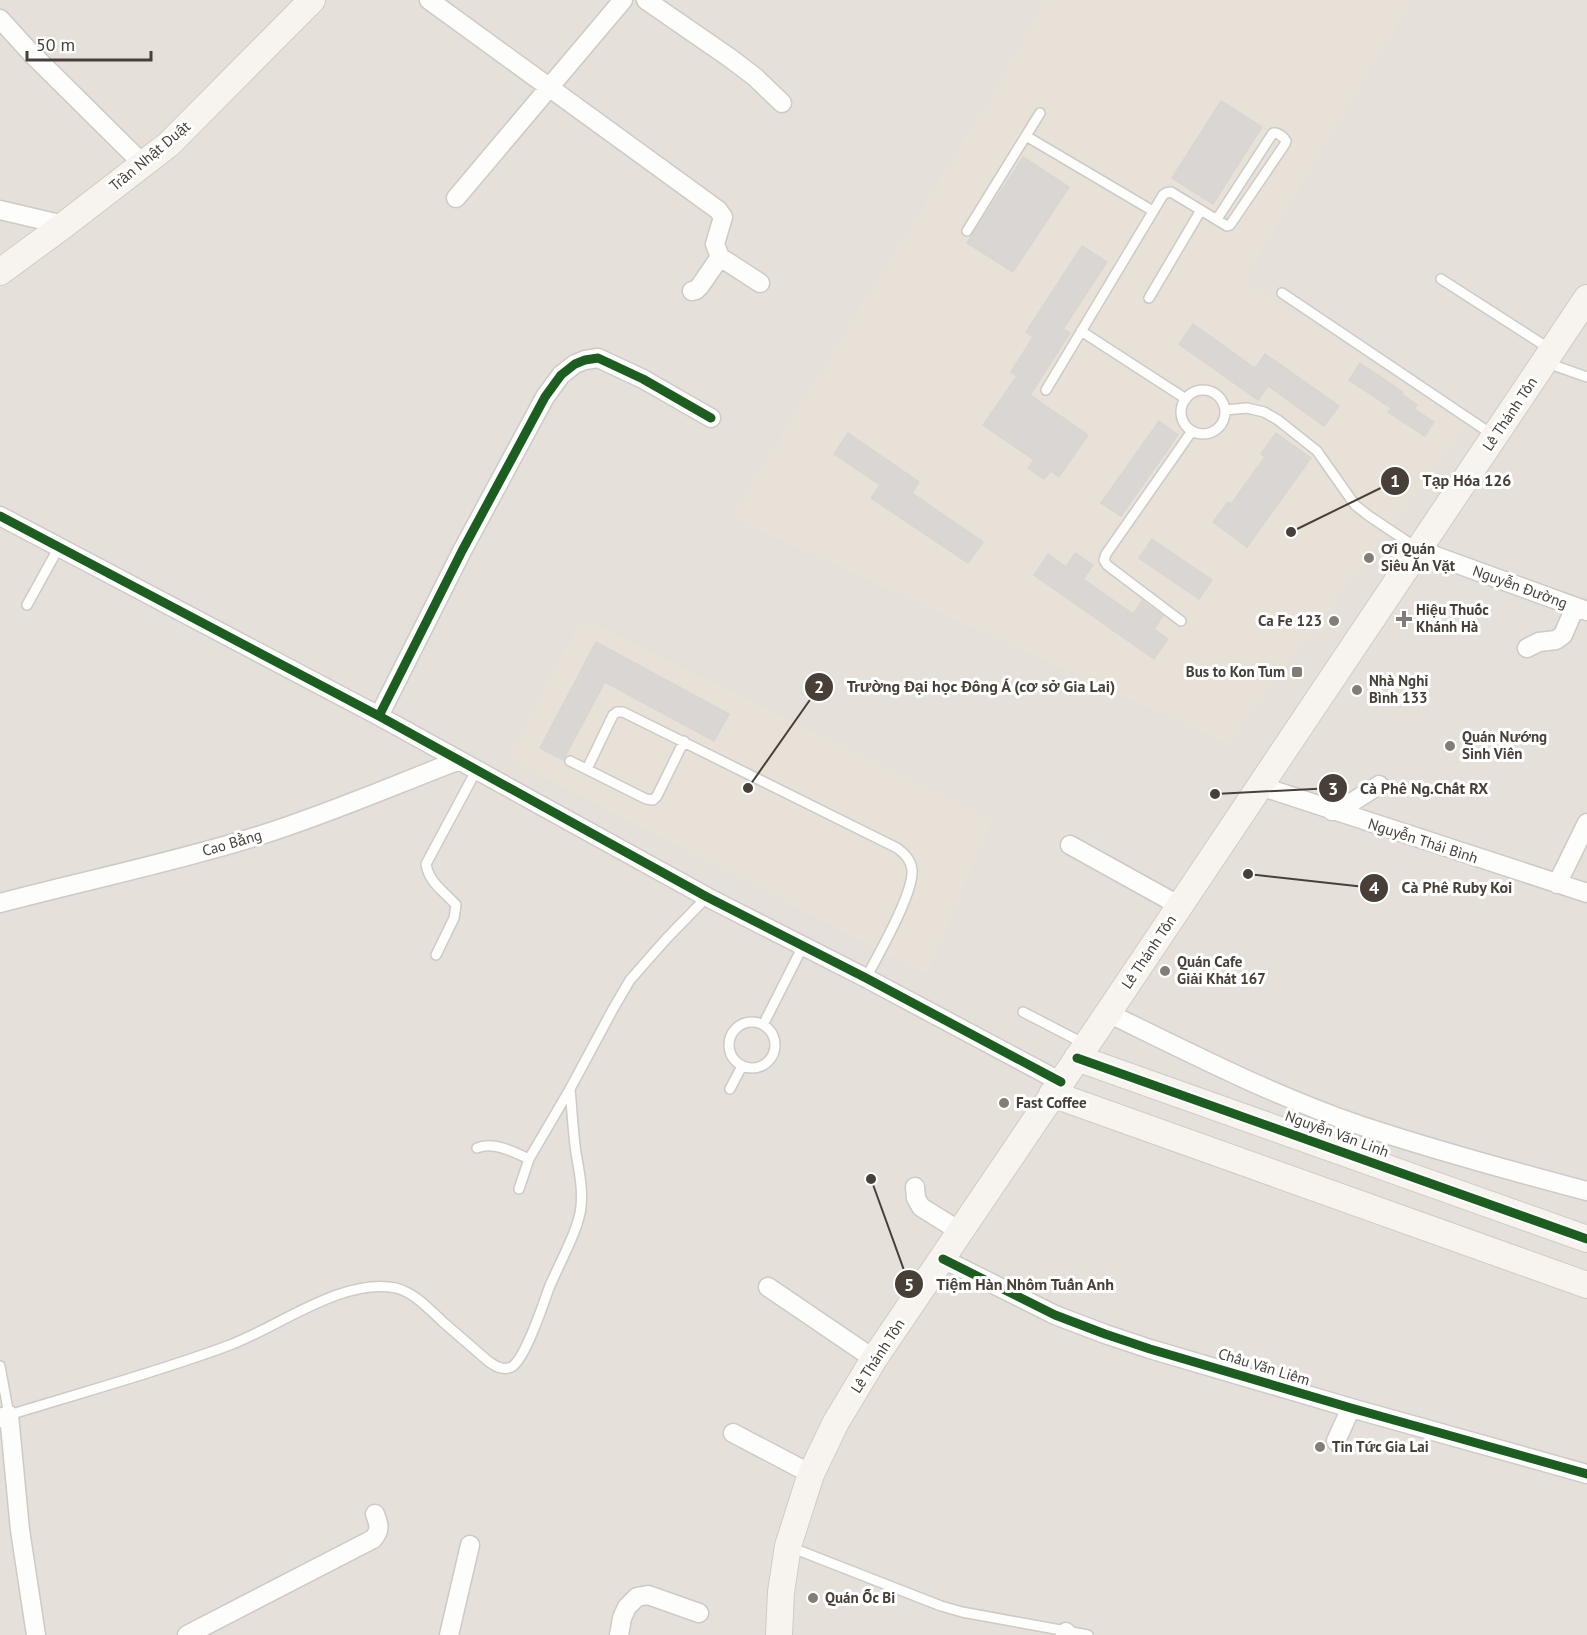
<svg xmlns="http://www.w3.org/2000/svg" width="1587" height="1635" font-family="'PT Sans',sans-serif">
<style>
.residential{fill:#e5e0da}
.education{fill:#e8e1d8}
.building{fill:#dad6d3;stroke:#d9d6d2;stroke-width:1.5}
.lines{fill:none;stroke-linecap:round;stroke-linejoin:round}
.lane-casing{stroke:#cdcac7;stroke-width:12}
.street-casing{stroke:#cdcac7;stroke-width:21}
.secondary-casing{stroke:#d0cbc3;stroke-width:28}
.lane{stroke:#fdfdfc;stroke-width:9}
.street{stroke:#fdfdfc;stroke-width:18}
.secondary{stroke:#f7f4ef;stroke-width:26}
.cycleway-casing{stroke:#fff;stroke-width:13}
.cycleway{stroke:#1b5e20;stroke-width:9}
.poi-dot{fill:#837d77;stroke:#fff;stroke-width:2}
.labels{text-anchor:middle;stroke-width:6;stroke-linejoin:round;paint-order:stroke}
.street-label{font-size:15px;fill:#484038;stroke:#fff}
.poi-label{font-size:15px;font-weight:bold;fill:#484038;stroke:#fff;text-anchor:start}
.leader{fill:none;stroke:#484038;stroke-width:2}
.callout-dot{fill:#484038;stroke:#fff;stroke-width:2}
.mark-label{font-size:18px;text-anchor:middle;font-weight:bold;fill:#fff}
.callout-label{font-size:16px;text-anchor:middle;font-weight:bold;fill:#484038;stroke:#fff;stroke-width:6;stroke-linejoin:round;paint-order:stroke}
</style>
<rect width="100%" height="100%" fill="#f1efec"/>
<path class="residential" d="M0,0H1587V1635H0Z"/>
<path class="education" d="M1045,0H1412L1244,280L1468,425L1228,744L730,517L991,96Z
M582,618L992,819L927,975L507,758Z"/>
<path class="building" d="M1221,101L1262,127L1213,204L1172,178Z
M1023,157L1069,187L1013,272L967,243Z
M1082,246L1107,262L1063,329L1070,333L1030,395L1088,435L1059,477L1051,471L1044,479L1028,468L1034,460L983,425L1017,376L1011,372L1033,337L1026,332Z
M1193,324L1255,368L1265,354L1339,406L1324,426L1268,386L1258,400L1179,344Z
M1360,363L1403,392L1402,394L1417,405L1414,409L1434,422L1425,436L1388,412L1391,408L1349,380Z
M1159,421L1178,435L1121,516L1101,503Z
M848,433L919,482L912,493L983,542L968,563L871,498L880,485L834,454Z
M1276,433L1311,458L1247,547L1213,522L1228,502L1231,504L1265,457L1261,454Z
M1152,539L1212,580L1199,599L1139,558Z
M1075,553L1093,565L1083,579L1133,614L1142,601L1163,616L1154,629L1168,639L1154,659L1034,575L1048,554L1066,567Z
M596,642L729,714L714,741L605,682L563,760L540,748Z"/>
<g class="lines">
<g class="lane-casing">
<path id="lane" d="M1026,136L1153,211
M967,231L1040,113
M1441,279L1550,349
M1282,293L1493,435
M1149,298L1201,210
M1081,331L1186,399
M1547,363L1587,377
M1046,390L1163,195L1166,193L1171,192L1227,226L1230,225L1285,144L1286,141C1284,137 1277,132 1273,133L1217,219
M1181 412a22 22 0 1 1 44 0a22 22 0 1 1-44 0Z
M1225,410L1247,408L1264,412L1278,420L1317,451L1355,505L1369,516L1417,548
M27,605L59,547
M1181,621L1107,565L1104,560L1106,554L1192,431
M570,761L646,799L653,800L657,796L684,741
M587,769L613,715L617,712H623L897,848C905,854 911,860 912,870C914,893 878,955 866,978
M436,955L454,918L456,905C444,891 429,883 426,864L476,771
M1023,1012L1085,1044
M729 1045a23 23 0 1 1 46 0a23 23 0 1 1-46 0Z
M763,1025L803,946
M730,1089L742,1066
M477,1148C493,1141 514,1152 529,1159
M519,1189L529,1159L570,1089L613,1009L630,980L667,938L707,897
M0,1366L9,1415C83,1392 158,1372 230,1345C278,1327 343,1277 396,1288C415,1293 429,1309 443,1322C458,1335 473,1348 488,1361C495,1366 504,1372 513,1366C526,1356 543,1305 549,1288C558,1266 579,1229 581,1207C583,1188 579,1171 576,1153C573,1132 572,1110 570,1089
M790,1547L941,1606L962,1612L1088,1635"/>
</g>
<g class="street-casing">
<path id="street" d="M429,0L718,210L723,217L715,244L720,257L760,283
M646,0L730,58L755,77L782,103
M0,19L31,53L144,165
M456,198L623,0
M0,210L64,225
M692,291L696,290L700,286L720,257
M0,516L379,716L707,897L866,978L1061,1082
M1419,550L1587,611
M1527,648L1539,642L1556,640L1563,635L1575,607
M379,716L462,551L545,397L561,375L575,364L585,360L598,358L643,379L711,418
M1260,786L1587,893
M1332,811L1354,801L1379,785
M1070,845L1180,906
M1557,884L1587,823
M0,903C87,880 175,862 261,835C328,814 392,786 457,761
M1108,1013C1190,1053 1272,1095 1359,1125C1434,1150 1511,1171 1587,1191
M915,1187L916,1198L921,1207L961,1232
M943,1259L1055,1315L1105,1334L1150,1349L1351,1408L1587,1474
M768,1287L874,1359
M0,1418L9,1415L20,1530L36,1635
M733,1433L811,1474
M1336,1441L1351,1408
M187,1635L373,1539C381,1530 379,1525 375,1514
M449,1635L470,1545
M619,1635L622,1618L627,1607L637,1597L648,1595L699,1613
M1065,1635L1066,1632"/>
</g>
<g class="secondary-casing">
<path id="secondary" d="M0,272L64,225L169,144L312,0
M1077,1058L1587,1239
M1052,1094L1587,1285
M779,1635L781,1592L788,1546L811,1474L836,1422L874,1359L1108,1013L1587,298"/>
</g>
<use href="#lane" class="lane"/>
<use href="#street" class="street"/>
<use href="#secondary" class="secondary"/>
<g class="cycleway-casing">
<path id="cycleway" d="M0,516L379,716L707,897L866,978L1061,1082
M379,716L462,551L545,397L561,375L575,364L585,360L598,358L643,379L711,418
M1077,1058L1587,1239
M943,1259L1055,1315L1105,1334L1150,1349L1351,1408L1587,1474"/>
</g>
<use href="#cycleway" class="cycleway"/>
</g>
<g class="poi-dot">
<circle cx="1369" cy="558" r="6"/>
<path d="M1401 610h6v6h6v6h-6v6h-6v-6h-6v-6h6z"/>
<circle cx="1334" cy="621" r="6"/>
<rect x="1291" y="666" width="12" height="12" rx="3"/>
<circle cx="1357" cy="690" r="6"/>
<circle cx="1450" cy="746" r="6"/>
<circle cx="1165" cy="971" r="6"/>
<circle cx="1004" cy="1103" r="6"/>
<circle cx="1320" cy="1447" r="6"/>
<circle cx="813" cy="1598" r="6"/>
</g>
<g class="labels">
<g class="street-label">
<text transform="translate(150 156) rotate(-40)" y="5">Trần Nhật Duật</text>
<text transform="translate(1510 414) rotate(-56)" y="5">Lê Thánh Tôn</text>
<text transform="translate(1520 587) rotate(20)" y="5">Nguyễn Đường</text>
<text transform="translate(1423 841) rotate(18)" y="5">Nguyễn Thái Bình</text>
<text transform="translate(232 843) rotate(-16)" y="5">Cao Bằng</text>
<text transform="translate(1149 952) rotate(-56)" y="5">Lê Thánh Tôn</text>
<text transform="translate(1337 1134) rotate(20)" y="5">Nguyễn Văn Linh</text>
<text transform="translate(878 1356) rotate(-57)" y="5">Lê Thánh Tôn</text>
<text transform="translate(1264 1367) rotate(17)" y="5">Châu Văn Liêm</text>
</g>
<g class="poi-label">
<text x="1381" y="554">Ơi Quán<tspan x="1381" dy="17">Siêu Ăn Vặt</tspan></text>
<text x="1416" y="615">Hiệu Thuốc<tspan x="1416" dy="17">Khánh Hà</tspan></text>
<text x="1322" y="626" text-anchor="end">Ca Fe 123</text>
<text x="1285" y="677" text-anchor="end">Bus to Kon Tum</text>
<text x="1369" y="686">Nhà Nghỉ<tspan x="1369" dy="17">Bình 133</tspan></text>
<text x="1462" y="742">Quán Nướng<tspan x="1462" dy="17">Sinh Viên</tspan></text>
<text x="1177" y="967">Quán Cafe<tspan x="1177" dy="17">Giải Khát 167</tspan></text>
<text x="1016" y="1108">Fast Coffee</text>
<text x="1332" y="1452">Tin Tức Gia Lai</text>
<text x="825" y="1603">Quán Ốc Bi</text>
</g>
</g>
<path class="leader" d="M1291 532L1395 481M748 788L819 687M1215 794L1333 788M1248 874L1374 888M871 1179L909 1284"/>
<g class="callout-dot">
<circle cx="1291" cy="532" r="6"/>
<circle cx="748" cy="788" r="6"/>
<circle cx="1215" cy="794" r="6"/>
<circle cx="1248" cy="874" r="6"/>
<circle cx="871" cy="1179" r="6"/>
<circle cx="1395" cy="481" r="15"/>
<circle cx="819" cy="687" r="15"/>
<circle cx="1333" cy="788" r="15"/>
<circle cx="1374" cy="888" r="15"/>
<circle cx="909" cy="1284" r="15"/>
</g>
<g class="mark-label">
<text x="1395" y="487">1</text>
<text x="819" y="693">2</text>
<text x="1333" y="795">3</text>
<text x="1374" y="894">4</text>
<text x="909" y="1291">5</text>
</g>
<g class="callout-label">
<text x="1467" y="486">Tạp Hóa 126</text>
<text x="981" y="692">Trường Đại học Đông Á (cơ sở Gia Lai)</text>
<text x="1424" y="794">Cà Phê Ng.Chất RX</text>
<text x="1457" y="893">Cà Phê Ruby Koi</text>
<text x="1025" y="1290">Tiệm Hàn Nhôm Tuấn Anh</text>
</g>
<path d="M27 51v9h124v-9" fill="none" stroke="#484038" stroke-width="3"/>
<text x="36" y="51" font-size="18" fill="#484038" stroke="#ffffff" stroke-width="4.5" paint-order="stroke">50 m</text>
</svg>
